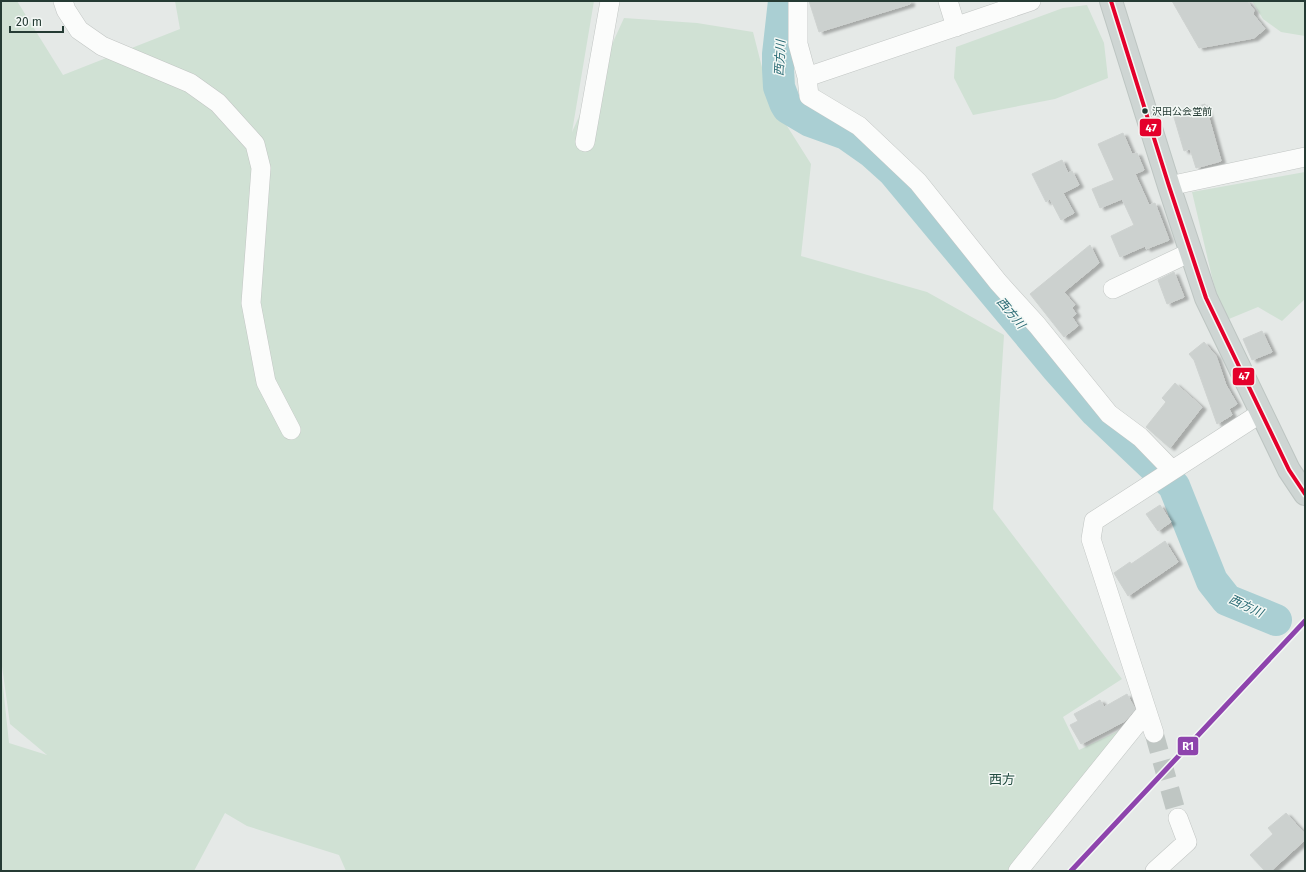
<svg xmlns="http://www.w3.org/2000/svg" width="1306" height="872" font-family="'Fira Sans','Noto Sans JP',sans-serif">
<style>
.green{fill:#d0e1d4}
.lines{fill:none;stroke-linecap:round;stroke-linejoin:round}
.river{stroke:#aacfd3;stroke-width:32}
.building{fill:#ccd1cf;stroke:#ced2d0;filter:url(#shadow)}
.minor-tunnel{stroke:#bfc6c3;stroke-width:19;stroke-dasharray:19 10;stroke-linecap:butt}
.minor-casing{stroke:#c2c6c4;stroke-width:20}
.major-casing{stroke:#bdc5c2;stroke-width:24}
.minor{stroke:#fbfcfb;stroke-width:19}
.major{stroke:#ced5d3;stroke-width:22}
.bus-1-casing{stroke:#f3f8f5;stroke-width:7}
.bus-1{stroke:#e4002b;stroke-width:4}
.rail-1-casing{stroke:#f3f8f5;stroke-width:8}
.rail-1{stroke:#8e44ad;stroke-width:5}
.bus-dot{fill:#253b34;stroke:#f3f8f5;stroke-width:1.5}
.labels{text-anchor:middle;stroke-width:3;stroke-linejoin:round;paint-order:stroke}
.bus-label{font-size:10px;fill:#253b34;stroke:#f3f8f5;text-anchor:start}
.water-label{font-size:12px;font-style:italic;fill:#256771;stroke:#f3f8f5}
.quarter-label{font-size:13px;fill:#224b40;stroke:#f3f8f5}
.line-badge{stroke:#f3f8f5;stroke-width:1.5}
.badge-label{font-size:11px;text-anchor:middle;font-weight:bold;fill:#fff}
</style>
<defs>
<filter id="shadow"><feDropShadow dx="4.5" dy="2.5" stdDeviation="1" flood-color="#0004"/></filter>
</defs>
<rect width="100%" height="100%" fill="#e5e9e7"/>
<path class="green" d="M1,1H17L63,75L180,29L175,1H594L572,132L624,18L697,23L753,32L770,99L811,164L801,256L927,292L1004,335L993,509L1122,679L1063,717L1079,750L1139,721L1010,871H346L339,855L247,826L225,813L194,871H1V668L9,743L47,755L10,724L1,659Z
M1252,1H1305V36L1281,32L1263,19Z
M1087,5L1104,43L1108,78L1055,99L973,115L954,78L956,47L1063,8Z
M1305,172V299L1282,321L1258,307L1224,321L1212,277L1192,192Z"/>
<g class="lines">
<path class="river" d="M784,1L778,54V69L779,87L785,103L788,108L810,121L846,134L873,153L893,171L1056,367L1096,412L1174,486L1212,581L1227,600L1276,620"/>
</g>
<path class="building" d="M809,1H910V4L819,32Z
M1172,1H1247L1254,10L1253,14L1265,29L1254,38L1199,48Z
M1205,104L1221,161L1196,168L1190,149L1184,151L1173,114Z
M1123,133L1132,154L1137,153L1144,170L1135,174L1149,205L1155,203L1169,240L1146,249L1145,246L1120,257L1111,236L1134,225L1122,199L1100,208L1092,189L1114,180L1098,144Z
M1062,160L1068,173L1072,171L1079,185L1063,193L1074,213L1061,220L1050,199L1046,202L1032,174Z
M1090,245L1099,263L1064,292L1075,305L1072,308L1076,314L1072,317L1078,326L1064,337L1030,294Z
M1174,272L1184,297L1167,304L1158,280Z
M1262,331L1272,352L1252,360L1243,339Z
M1204,342L1216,356L1226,385L1237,404L1229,409L1232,415L1217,424L1194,360L1189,354Z
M1175,383L1202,407L1170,448L1146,427L1166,402L1162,398Z
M1160,505L1171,522L1158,531L1146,514Z
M1165,541L1178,562L1128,596L1114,573L1130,562L1131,564Z
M1127,694L1135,709L1125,721L1081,744L1070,725L1078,721L1074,714L1100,700L1104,707Z
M1286,813L1305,834V840L1271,871H1265L1250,855L1273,834L1268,828Z"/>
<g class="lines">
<path class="minor-tunnel" d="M1154,733L1178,818"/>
<g class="minor-casing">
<path id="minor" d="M63,1L66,10L79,30L102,46L190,83L218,103L255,144L261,168L251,303L266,382L291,430
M798,1V44L807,77L809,96L859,126L918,182L998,282L1037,325L1109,414L1140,437L1172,470
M948,1L956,27
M807,77L1031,1
M585,142L610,1
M1169,186L1305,157
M1113,289L1191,252
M1154,733L1091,539L1094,521L1261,413
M1018,871L1147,711
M1155,871L1187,842L1178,818"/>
</g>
<g class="major-casing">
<path id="major" d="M1111,1L1169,186L1206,298L1289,470L1305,494"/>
</g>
<use href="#minor" class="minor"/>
<use href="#major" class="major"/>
<g class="bus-1-casing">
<path id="bus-1" d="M1111,1L1169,186L1206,298L1289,470L1305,494"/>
</g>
<use href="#bus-1" class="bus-1"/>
<g class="rail-1-casing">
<path id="rail-1" d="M1071,871L1305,621"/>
</g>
<use href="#rail-1" class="rail-1"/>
</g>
<circle class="bus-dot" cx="1145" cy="111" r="3.5"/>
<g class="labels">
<g class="bus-label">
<text x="1152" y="115">沢田公会堂前</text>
</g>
<g class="water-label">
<text transform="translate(780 58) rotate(-87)" y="4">西方川</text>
<text transform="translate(1011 313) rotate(50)" y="4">西方川</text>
<text transform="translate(1246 606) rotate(25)" y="4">西方川</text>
</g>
<g class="quarter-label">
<text x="1002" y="784">西方</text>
</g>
</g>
<g class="line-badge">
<rect x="1139" y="118" width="23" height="19" rx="4" fill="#e4002b"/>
<rect x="1232" y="367" width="23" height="19" rx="4" fill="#e4002b"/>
<rect x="1177" y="736" width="22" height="20" rx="4" fill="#8e44ad"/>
</g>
<g class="badge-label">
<text x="1151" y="132">47</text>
<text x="1244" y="380">47</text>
<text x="1188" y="750">R1</text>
</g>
<rect width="1306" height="872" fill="none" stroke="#253b34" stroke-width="4"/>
<path d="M10 26v6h53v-6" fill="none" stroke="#253b34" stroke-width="2"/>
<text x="16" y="26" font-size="12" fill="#253b34" stroke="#f3f8f5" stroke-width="3" paint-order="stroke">20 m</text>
</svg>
